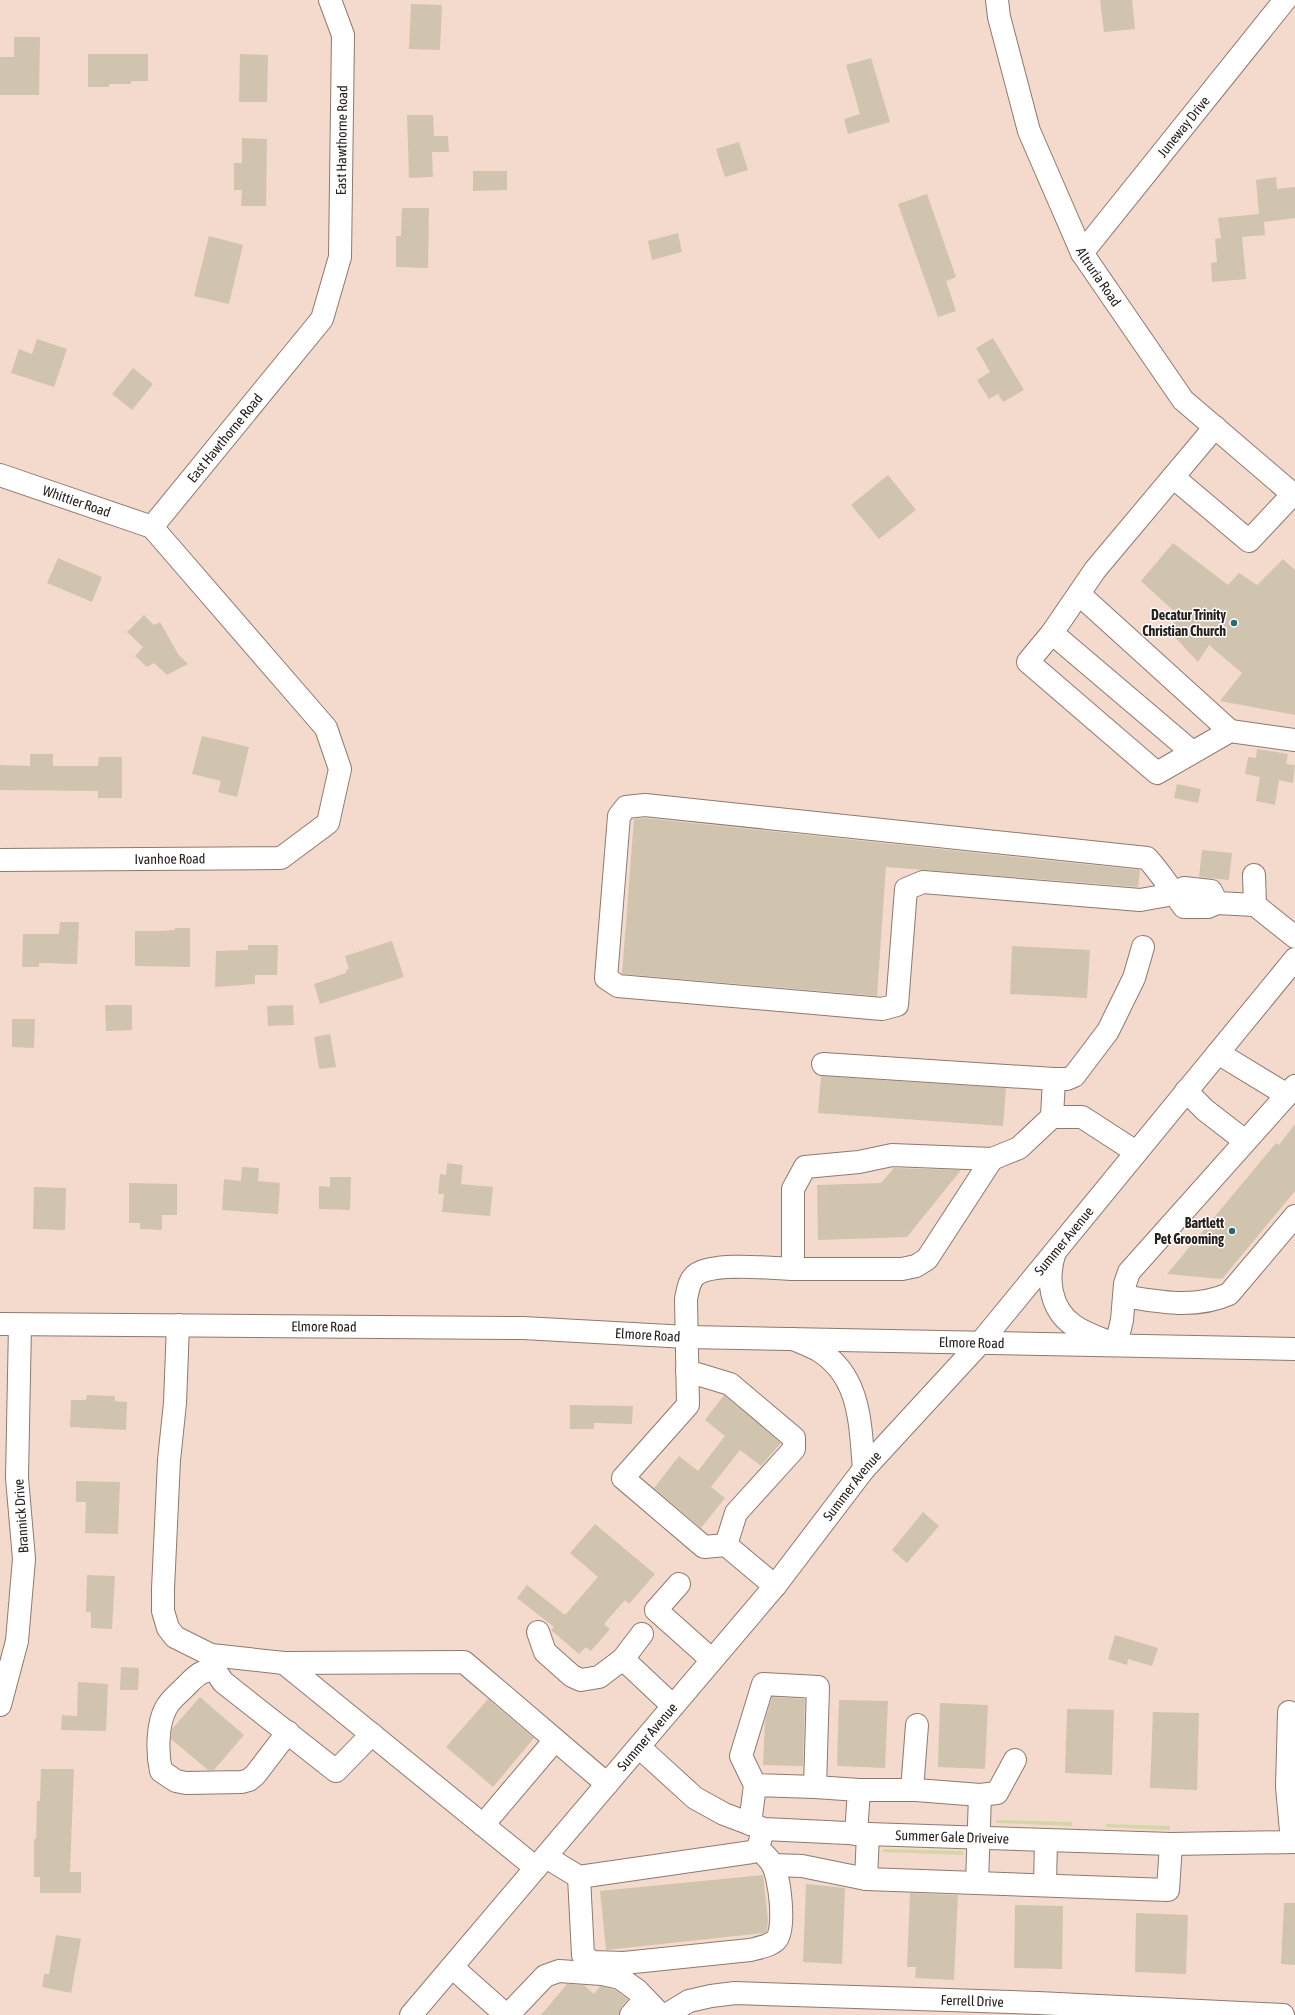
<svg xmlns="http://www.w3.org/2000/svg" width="1295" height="2015" font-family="'Asap Condensed',sans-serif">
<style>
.green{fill:#d2d7a5}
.building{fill:#d1c4ae}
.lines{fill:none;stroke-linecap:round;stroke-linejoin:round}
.minor-casing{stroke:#8f796d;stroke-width:24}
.major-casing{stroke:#8f796d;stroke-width:24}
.minor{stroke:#fff;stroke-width:22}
.major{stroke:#fff;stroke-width:22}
.poi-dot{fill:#236d75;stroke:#fff;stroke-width:1.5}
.labels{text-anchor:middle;stroke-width:3;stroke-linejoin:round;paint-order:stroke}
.street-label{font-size:14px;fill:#28201b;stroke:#fff}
.poi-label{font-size:14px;font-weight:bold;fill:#28201b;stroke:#fff;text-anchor:end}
</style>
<rect width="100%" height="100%" fill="#f3dacd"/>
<path class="green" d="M996,1820L1072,1822V1826L996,1823Z
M1106,1824L1170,1826V1830L1106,1827Z
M883,1849L963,1851V1855L883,1852Z"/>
<path class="building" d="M1100,0H1132L1135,29L1104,32Z
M411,4L442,5L440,50L409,49Z
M14,37H40L39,95H0V57H14Z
M88,54H148V81H131V84H109V87H88Z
M240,54L268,55L267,102H239Z
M871,58L890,122L848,134L844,119L860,114L846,65Z
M407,115H433L434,136H448L449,152H432L433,177L409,178Z
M242,138L267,139L266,206H241L242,190H234V163H242Z
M739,142L748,170L725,177L716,149Z
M473,171H507V190L473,191Z
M1276,177L1277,189L1295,187V218L1264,222L1265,235L1242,237L1246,279L1212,282L1211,263L1217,262L1215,239L1221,238L1218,218L1259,214L1256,180Z
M927,194L956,277L946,281L956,311L938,317L898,204Z
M402,208H429L428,268L396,267V236H401Z
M678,233L682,252L652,260L648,241Z
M209,236L243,245L229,304L194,296Z
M993,338L1024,390L1003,402L998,394L989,399L977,380L990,372L976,348Z
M37,339L67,349L54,387L11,373L19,349L32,354Z
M133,368L153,384L132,410L112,394Z
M888,475L916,510L879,539L851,505Z
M1173,543L1228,585L1239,573L1257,585L1283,559L1295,570V715L1220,701L1242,673L1209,645L1198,662L1169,631L1178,615L1141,581Z
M58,558L102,577L92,602L47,583Z
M144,615L154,625L160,622L178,654L188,664L167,675L154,663L147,667L135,656L143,647L127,632Z
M202,736L249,747L237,797L218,792L221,781L192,774Z
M1257,749L1288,754L1286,764L1295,765L1293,783L1279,780L1275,805L1256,801L1260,777L1245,774L1248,757L1256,758Z
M30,754H53V766H98L99,757H122V798H98V791L0,790V765L30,766Z
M1177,784L1201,789L1198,803L1174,798Z
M645,818L1140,870L1138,887L886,867L877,996L622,974L634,819Z
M1202,850L1232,853L1229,880L1199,877Z
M60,922H79L77,964L39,963V967H22L23,934H59Z
M175,928H190V967L135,966V931H159L175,930Z
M392,941L404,977L320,1004L314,984L346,973V970L349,969L345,956Z
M248,945H278L277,975H255V984L215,987L216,951L248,950Z
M1012,946L1090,950L1087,998L1010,994Z
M105,1005H132V1030L106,1031Z
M293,1005L294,1025L268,1026L267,1006Z
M12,1019H35L34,1048L12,1047Z
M330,1034L336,1067L319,1069L314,1037Z
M821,1076L1006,1088L1003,1126L818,1113Z
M1295,1124V1191L1222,1279L1167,1274L1276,1143L1279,1145Z
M447,1163L463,1165L461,1184L493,1187L490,1216L442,1212L444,1194H438L440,1174L446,1175Z
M242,1167L259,1168L258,1181L280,1183L278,1214L222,1210L224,1179L241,1181Z
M894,1168L961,1170L907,1237L818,1240L817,1185L881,1183Z
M330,1177H351L350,1210L319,1209V1186L330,1187Z
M129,1183L177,1184V1215H162V1230L140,1229V1223H129Z
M34,1187L66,1188L65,1230L33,1229Z
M87,1395L115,1396V1401L127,1402L126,1430L70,1427L71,1400H86Z
M724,1395L781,1443L761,1466L740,1450L711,1487L725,1498L701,1528L654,1488L679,1456L698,1471L725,1436L705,1420Z
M570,1405L633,1406L632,1424L594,1423V1429H570Z
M76,1481L120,1482L118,1534L85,1533L86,1502H76Z
M923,1512L939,1526L907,1563L892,1550Z
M595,1524L655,1574L629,1604L625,1600L604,1624L610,1629L591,1651L586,1647L579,1654L551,1630L554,1627L517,1598L527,1585L565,1615L598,1577L570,1553Z
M87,1575L115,1576L112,1629L91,1628V1612H86Z
M1115,1635L1158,1648L1152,1666L1128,1659L1127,1665L1108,1659Z
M121,1667L139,1668L138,1690H120Z
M78,1682L108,1684L106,1731L61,1730L62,1715L77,1716Z
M200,1697L244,1735L214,1770H208L171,1739L172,1729Z
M772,1697L805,1699L803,1766L763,1765L765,1720Z
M488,1699L534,1738L493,1787L446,1747Z
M839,1700L888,1701L885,1768L837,1766Z
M940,1703L988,1705L985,1769L938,1767Z
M1067,1709L1114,1710L1112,1775L1065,1773Z
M1153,1712L1199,1713L1197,1790L1150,1788Z
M41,1769H74L70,1872H81V1893H40V1877H34V1839H36L37,1801H40Z
M763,1875L768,1920L767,1930L765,1933L606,1950L600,1891Z
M806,1884L845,1888L842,1964L803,1962Z
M910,1893L958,1895L954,1980L915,1978L916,1967H907Z
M1284,1903H1295V1965L1281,1964Z
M1015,1905L1063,1906L1062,1969L1014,1968Z
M1136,1913L1188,1915L1186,1974L1135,1972Z
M56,1935L81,1939L71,1993L42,1987L44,1974H49Z
M567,1984L584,1985L594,1994L600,1986L615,1990L628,1999L621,2007L619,2015H541Z"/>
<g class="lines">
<g class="minor-casing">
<g id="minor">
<path id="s1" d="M997,0L999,17L1029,131L1082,253L1183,400L1295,496"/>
<path id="s2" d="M1082,253L1285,0"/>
<path d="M1215,427L1095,570L1052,633L1028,662L1157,773L1230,731L1295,740"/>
<path id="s3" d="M0,475L152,527"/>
<path d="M1173,477L1249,541L1293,494"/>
<path id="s4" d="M152,527L322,319L340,257L343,35L330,0"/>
<path d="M1079,594L1230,731"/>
<path d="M1052,633L1192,752"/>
<path id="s5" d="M0,860L281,858L328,823L340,769L326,728L152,527"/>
<path d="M1254,875L1255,905L1295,937"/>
<path d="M1217,903L1211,891L1184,888L1174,894L1140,900L923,882L906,889L897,1005L882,1009L618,986L606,978L619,816L626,807L645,805L1147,858C1161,873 1171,890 1184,907H1208L1217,903L1255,905"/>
<path d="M1218,1053L1287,1095"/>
<path d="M823,1064L1054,1079L1052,1117"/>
<path d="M1054,1079H1067L1074,1076L1108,1031L1134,978L1143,947"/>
<path d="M1186,1091L1205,1110L1245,1141"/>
<path d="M793,1269H902L916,1266L927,1259L992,1159"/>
<path d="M1124,1296C1158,1302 1196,1309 1229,1294L1295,1216"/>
<path id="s6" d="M0,1324L523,1328L687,1337L1295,1349"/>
<path d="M178,1325L175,1403L169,1460L163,1589V1611L168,1628L175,1637L211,1655L284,1663L464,1662L607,1784"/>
<path d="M1116,1345L1122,1320L1125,1284L1129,1272L1295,1086"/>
<path d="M687,1371L730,1384L794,1438V1449L736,1513L726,1545"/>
<path d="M679,1584L656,1610L712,1660"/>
<path d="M775,1586L726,1545L704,1547L623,1478L688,1405L686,1299C688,1290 689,1279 697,1274C715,1262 770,1268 793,1269V1189L805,1167L859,1162L892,1155L992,1159L1019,1148L1052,1117H1082L1136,1152"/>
<path d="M538,1632L545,1652L572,1676L581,1680L599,1677L623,1659L673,1706"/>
<path d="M211,1656L215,1670L223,1682L336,1771L372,1734"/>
<path d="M623,1659L642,1634"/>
<path d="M284,1663L536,1868"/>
<path d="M215,1670C200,1670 195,1677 185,1687C179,1693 170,1700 166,1708C157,1724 157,1753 161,1771L176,1781L186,1783L242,1782L249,1780L255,1775L288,1732"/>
<path d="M0,1705L17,1641L24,1559L17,1478L20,1325"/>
<path d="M1289,1712L1287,1787L1292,1842"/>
<path id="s7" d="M639,1747L695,1798L724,1814L764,1829L868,1834L1171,1844L1295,1842"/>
<path d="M815,1787L859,1790L856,1834"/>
<path d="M859,1790H916L980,1795L977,1883"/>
<path d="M912,1790L917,1725"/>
<path d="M980,1795L997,1793L1015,1760"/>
<path d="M750,1824L755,1785L741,1756L763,1684L818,1687L815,1787L755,1785"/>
<path d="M483,1825L555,1740"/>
<path d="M546,1857L579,1877L752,1852L758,1848L762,1834"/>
<path d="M773,1865L802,1866L866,1879L1168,1890L1171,1844"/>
<path d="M579,1877L583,1955L592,1962L624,1963L750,1950C758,1948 770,1946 776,1940C786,1930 780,1876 772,1864C769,1858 762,1853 758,1848"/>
<path d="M866,1879L868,1834"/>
<path d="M1045,1885L1046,1840"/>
<path d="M452,1967L506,2015"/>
<path d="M508,2015L545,1976L559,1971L602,1974L620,1978L638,1991L661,2015"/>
<path d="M631,2015L645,1999"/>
<path id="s8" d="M666,2015L689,2001L711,1996L735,1993L1038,2003L1283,2015"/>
</g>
</g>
<g class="major-casing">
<g id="major">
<path d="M1055,1252C1046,1278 1050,1309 1073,1325C1085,1334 1103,1339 1116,1345"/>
<path d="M793,1339C801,1342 810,1346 818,1350C861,1376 860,1424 864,1469"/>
<path id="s9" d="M411,2015L775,1586L864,1469L981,1342L1295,959"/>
</g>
</g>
<use href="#minor" class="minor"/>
<use href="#major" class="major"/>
</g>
<g class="poi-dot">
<circle cx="1234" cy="623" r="4"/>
<circle cx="1232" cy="1231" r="4"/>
</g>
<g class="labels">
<g class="street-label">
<text dy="5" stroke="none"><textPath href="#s2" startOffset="162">Juneway Drive</textPath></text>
<text dy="5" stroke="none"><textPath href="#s4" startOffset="450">East Hawthorne Road</textPath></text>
<text dy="5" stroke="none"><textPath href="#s1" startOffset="297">Altruria Road</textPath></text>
<text dy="5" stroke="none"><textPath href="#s4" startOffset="115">East Hawthorne Road</textPath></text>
<text dy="5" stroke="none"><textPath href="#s3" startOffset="81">Whittier Road</textPath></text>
<text dy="5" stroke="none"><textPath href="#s5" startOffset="170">Ivanhoe Road</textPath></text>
<text dy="5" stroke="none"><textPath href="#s9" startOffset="1013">Summer Avenue</textPath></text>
<text dy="5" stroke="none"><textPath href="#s6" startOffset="324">Elmore Road</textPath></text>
<text dy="5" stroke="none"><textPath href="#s6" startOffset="648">Elmore Road</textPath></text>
<text dy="5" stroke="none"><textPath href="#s6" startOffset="972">Elmore Road</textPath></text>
<text dy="5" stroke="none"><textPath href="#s9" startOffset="689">Summer Avenue</textPath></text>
<text transform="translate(21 1516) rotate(-94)" y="5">Brannick Drive</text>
<text dy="5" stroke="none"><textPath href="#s9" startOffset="365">Summer Avenue</textPath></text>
<text dy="5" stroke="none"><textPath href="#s7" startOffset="340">Summer Gale Driveive</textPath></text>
<text dy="5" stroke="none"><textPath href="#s8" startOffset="311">Ferrell Drive</textPath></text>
</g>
<g class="poi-label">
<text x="1226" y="620">Decatur Trinity<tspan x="1226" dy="16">Christian Church</tspan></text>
<text x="1224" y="1228">Bartlett<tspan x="1224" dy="16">Pet Grooming</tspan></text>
</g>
</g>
</svg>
